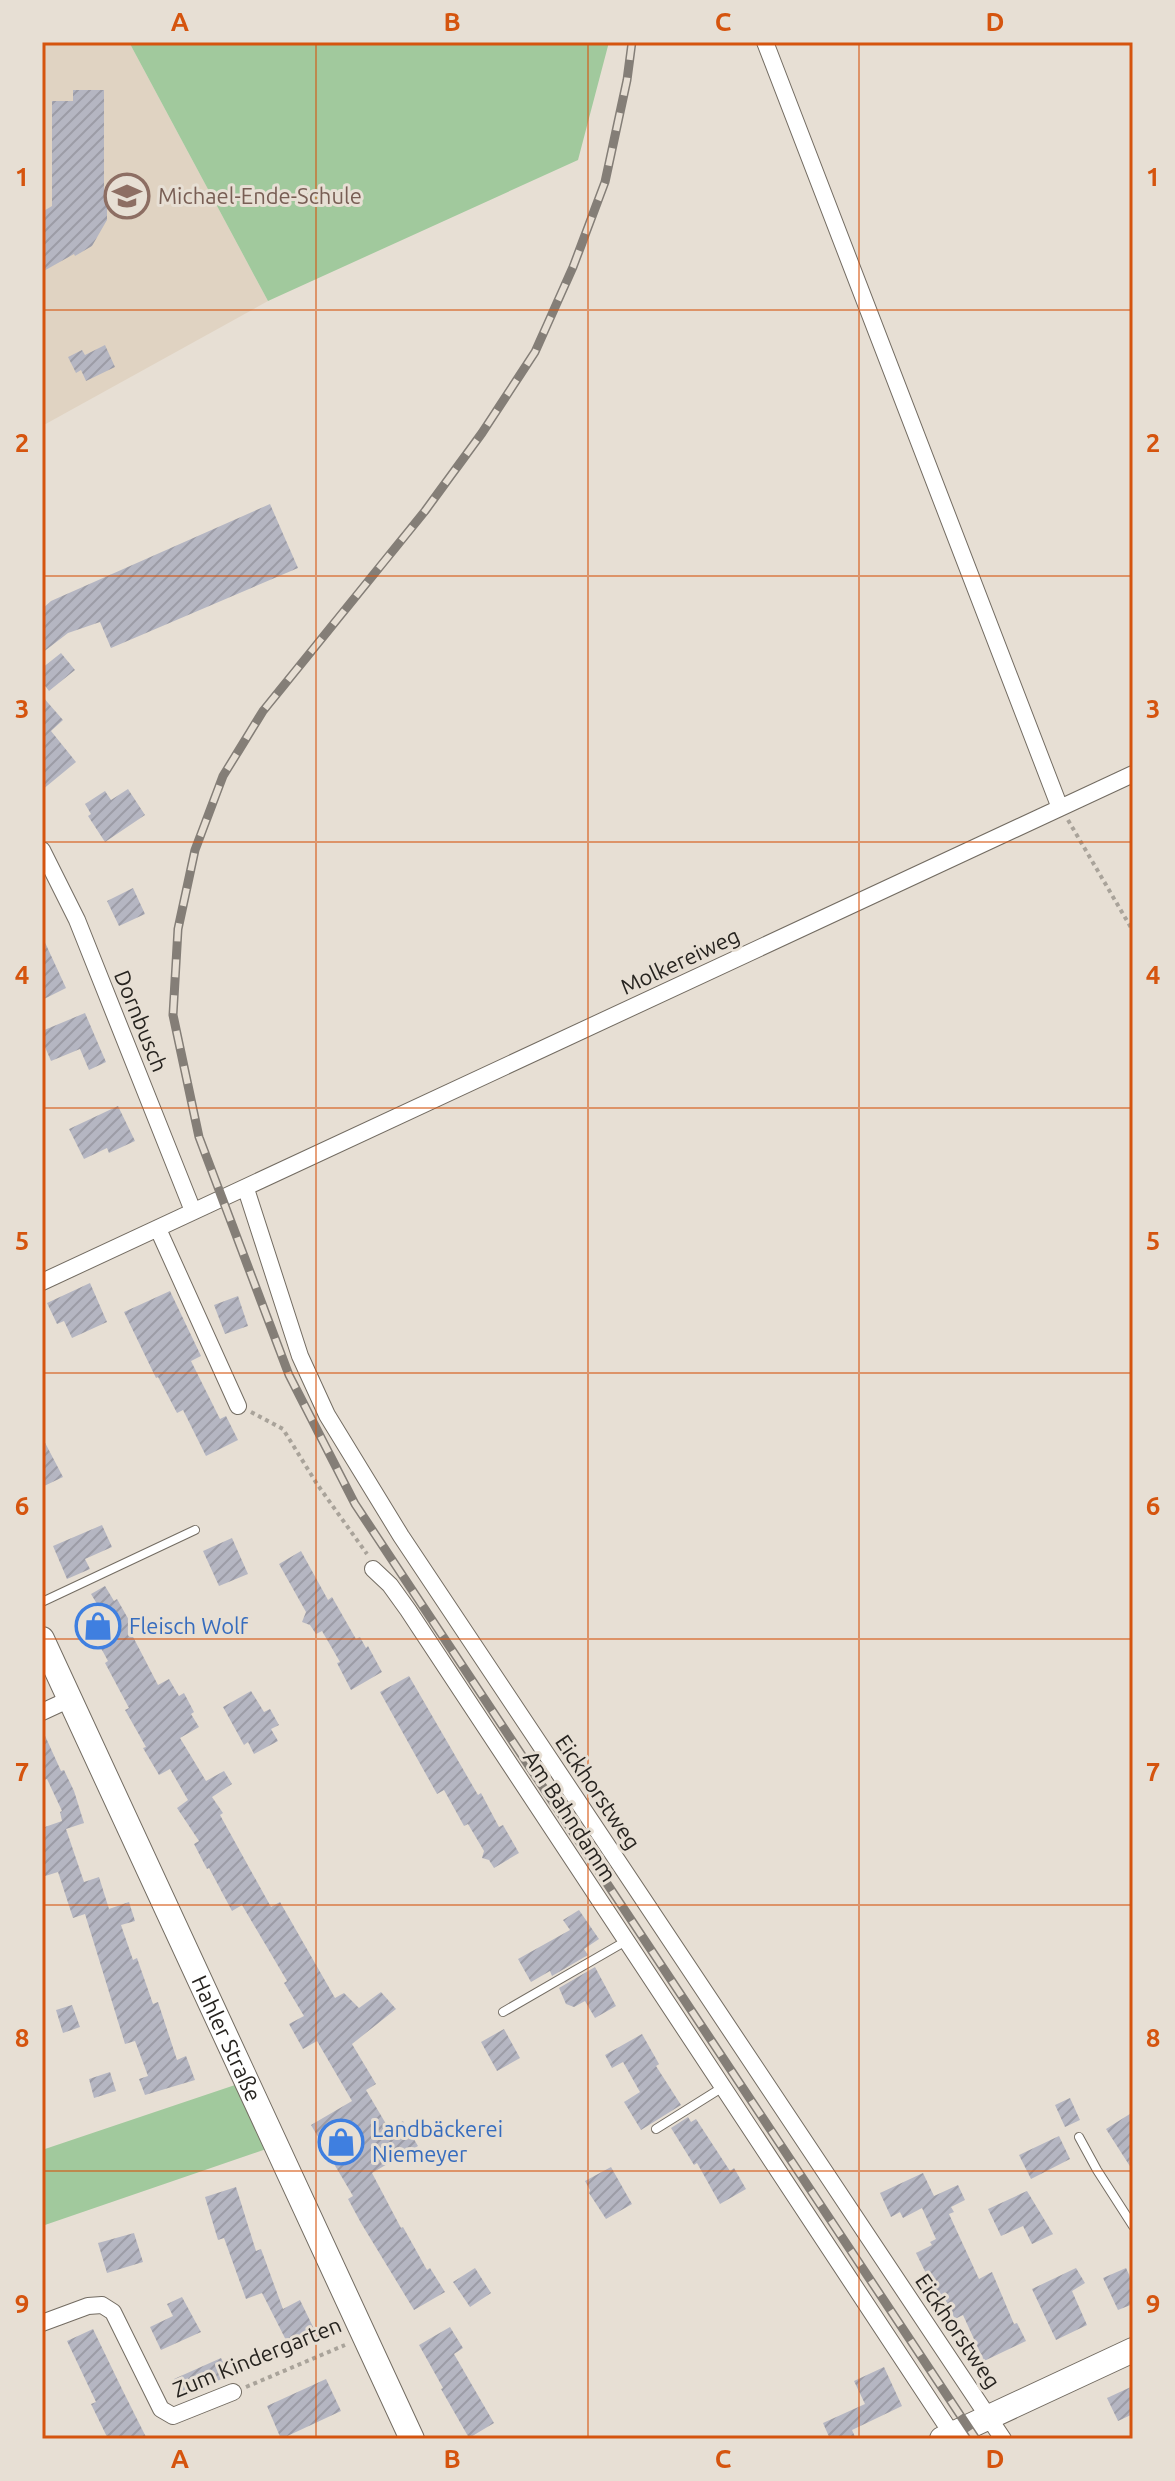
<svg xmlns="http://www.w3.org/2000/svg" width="1175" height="2481" font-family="Ubuntu,sans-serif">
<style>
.built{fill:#e0d3c2}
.grass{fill:#a1c99d}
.building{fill:url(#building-hatch)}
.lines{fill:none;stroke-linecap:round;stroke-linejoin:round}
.lane-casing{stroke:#736c62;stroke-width:10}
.street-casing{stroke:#736c62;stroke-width:18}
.secondary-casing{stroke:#736c62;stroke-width:26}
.path{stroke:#a9a39a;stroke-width:4;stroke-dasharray:4 4;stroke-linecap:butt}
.lane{stroke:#fff;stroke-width:8}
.street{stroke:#fff;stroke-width:16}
.secondary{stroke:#fff;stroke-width:24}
.rail-casing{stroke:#847e77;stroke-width:9}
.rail{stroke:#e7dfd4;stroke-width:6;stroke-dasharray:18;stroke-linecap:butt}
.grid{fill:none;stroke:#d5540e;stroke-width:2;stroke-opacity:0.55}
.labels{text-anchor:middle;stroke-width:6;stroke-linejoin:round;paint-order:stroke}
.education-label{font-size:22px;fill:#785e54;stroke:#e7dfd4;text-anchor:start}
.street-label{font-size:22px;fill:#26231f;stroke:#e7dfd4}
.shop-label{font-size:22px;fill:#366cbe;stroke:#e7dfd4;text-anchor:start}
.neatline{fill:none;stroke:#d5540e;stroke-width:3}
.grid-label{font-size:26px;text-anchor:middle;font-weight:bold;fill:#d5540e}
</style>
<defs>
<pattern id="building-hatch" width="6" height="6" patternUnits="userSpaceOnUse" patternTransform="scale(2)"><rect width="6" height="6" fill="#b5b6c2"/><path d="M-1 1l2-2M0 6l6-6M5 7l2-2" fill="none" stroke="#9c9ca6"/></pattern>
</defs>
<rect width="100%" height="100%" fill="#e7dfd4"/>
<path class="built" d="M42,42H129L268,301L42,426Z"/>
<path class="grass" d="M129,42H609L578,160L268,301Z
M238,2084L269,2148L42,2226V2150Z"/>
<path class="building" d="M73,90H104V201H107V220L92,246L75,256L74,254L42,272V212L52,206V101H73Z
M105,345L115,367L86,381L81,370L76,373L68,357L82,350L85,355Z
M270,504L298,568L111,648L100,622L68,633L42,653V609L51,601Z
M61,653L75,670L49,691L42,682V668Z
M42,696L63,720L51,731L76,762L42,790Z
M128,789L145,815L105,842L88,816L91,814L85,804L105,791L111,800Z
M133,888L145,914L119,926L107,901Z
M42,936L66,988L42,1000Z
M85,1013L106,1062L89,1070L80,1049L51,1061L42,1040V1031Z
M118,1106L135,1141L109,1153L107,1148L84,1159L69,1129Z
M90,1283L107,1322L72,1338L64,1321L57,1324L47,1303Z
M170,1291L201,1356L191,1361L220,1419L226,1416L238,1440L206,1456L183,1410L177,1413L158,1377L156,1378L124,1312Z
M238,1296L248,1326L225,1334L214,1305Z
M42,1437L63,1477L42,1487Z
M102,1525L112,1547L85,1559L90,1569L67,1579L53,1546Z
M232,1538L248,1574L219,1586L203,1551Z
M301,1551L328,1600L332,1597L356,1639L360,1637L366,1648L368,1646L382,1672L351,1690L337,1663L340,1662L322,1631L316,1634L310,1625L302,1622L306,1612L279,1564Z
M105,1586L114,1601L117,1599L134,1629L130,1631L158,1685L169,1679L179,1696L184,1693L194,1712L191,1714L199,1727L180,1738L206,1781L224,1771L232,1784L212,1797L223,1813L220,1815L271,1907L280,1902L335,1998L344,1993L359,2008L381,1992L396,2009L352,2044L376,2084L366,2090L389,2129L403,2121L418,2146L372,2173L401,2228L403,2227L427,2270L430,2268L445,2292L414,2310L361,2223L348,2199L353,2196L311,2125L352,2101L317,2041L303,2049L289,2024L304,2016L284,1983L287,1981L242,1905L232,1911L209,1868L207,1869L194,1844L199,1841L177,1808L188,1800L170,1769L159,1775L143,1748L146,1747L125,1710L129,1708L105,1663L108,1661L84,1617L100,1609L91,1594Z
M409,1676L478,1795L481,1793L499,1827L503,1825L519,1853L494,1868L489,1860L482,1858L484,1851L468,1824L464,1826L444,1790L437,1794L380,1692Z
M251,1691L264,1712L270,1709L279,1725L271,1729L278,1741L254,1754L248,1742L244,1745L223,1707Z
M42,1729L61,1771L64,1770L74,1791L84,1823L66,1829L84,1882L99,1877L109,1909L129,1902L135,1921L121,1925L133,1960L137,1958L153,2004L158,2002L177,2060L186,2056L195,2080L145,2095L139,2079L148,2076L135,2041L125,2044L85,1914L73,1918L58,1872L42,1877V1828L62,1821L60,1812L62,1811L47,1779L42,1781Z
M579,1910L599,1939L584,1949L588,1955L552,1976L550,1971L531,1982L518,1959L570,1930L563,1920Z
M595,1967L616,2006L595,2018L585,2001L574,2007L566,2004L559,1988Z
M72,2005L80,2027L63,2033L56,2010Z
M504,2029L520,2058L497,2071L481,2042Z
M642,2034L659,2064L656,2066L681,2105L641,2130L624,2102L640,2092L623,2062L612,2068L605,2055Z
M110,2072L116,2091L94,2098L89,2079Z
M1070,2098L1080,2120L1065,2127L1055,2105Z
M1133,2112V2171L1106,2129Z
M688,2117L691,2122L696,2119L730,2171L734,2168L746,2189L720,2204L697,2163L694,2165L671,2128Z
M1059,2136L1070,2159L1031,2179L1019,2155Z
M611,2167L632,2204L606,2219L589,2193L590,2190L585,2181Z
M923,2173L934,2196L958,2185L965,2200L951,2207L954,2212L949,2214L979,2279L992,2272L1014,2324L1017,2323L1026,2341L984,2361L963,2315L955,2319L945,2299L940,2302L916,2253L932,2245L930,2242L936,2239L922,2208L903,2218L900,2212L891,2217L880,2193Z
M236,2187L256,2251L261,2249L283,2309L300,2300L316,2333L289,2346L262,2293L246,2299L224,2238L218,2240L205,2197Z
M1027,2191L1053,2234L1032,2244L1023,2226L1001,2236L988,2209Z
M134,2233L143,2262L107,2273L98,2243Z
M475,2268L491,2293L470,2307L453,2282Z
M1076,2268L1085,2283L1072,2291L1087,2325L1056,2340L1032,2289Z
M1126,2268L1133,2283V2304L1118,2310L1103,2278Z
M182,2297L201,2332L161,2350L150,2327L173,2316L167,2304Z
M450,2327L463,2348L454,2354L494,2423L469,2438L441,2389L443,2388L419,2345Z
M93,2329L122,2389L147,2439H108L91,2404L96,2402L67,2341Z
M221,2358L228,2373L221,2376L222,2379L182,2396L174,2379Z
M884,2367L902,2406L852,2430L856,2439H830L823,2423L865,2404L854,2381Z
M326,2379L341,2411L281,2439L267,2406Z
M1133,2386V2414L1118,2421L1107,2398Z"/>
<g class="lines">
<g class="lane-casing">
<path id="lane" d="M42,1602L195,1530
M503,2012L626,1941
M656,2129L723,2087
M1079,2137L1097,2170L1133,2226"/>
</g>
<g class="street-casing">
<path id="street" d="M765,42L1060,808
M42,850L77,920L193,1211
M246,1189L300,1356L327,1415L401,1536L1003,2439
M158,1229L238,1406
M42,1282L1133,774
M373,1569L390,1585L408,1610L952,2434
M42,1712L70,1699
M42,2323L88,2306L102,2305L113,2312L161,2409L173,2416L233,2392"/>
</g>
<g class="secondary-casing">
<g id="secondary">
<path id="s1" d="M42,1639L412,2439"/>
<path d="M942,2439L1133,2350"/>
</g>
</g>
<path class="path" d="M1068,820L1133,931
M251,1412L283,1429L317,1484L367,1554
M246,2387L345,2345"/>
<use href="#lane" class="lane"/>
<use href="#street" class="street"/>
<use href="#secondary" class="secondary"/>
<g class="rail-casing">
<path id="rail" d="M632,42L627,80L605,182L573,267L535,352L482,433L425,511L263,711L223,776L195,850L178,929L173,1015L199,1137L289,1375L355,1504L976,2439"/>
</g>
<use href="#rail" class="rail"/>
</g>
<path class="grid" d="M316,42V2439M588,42V2439M859,42V2439M42,310H1133M42,576H1133M42,842H1133M42,1108H1133M42,1373H1133M42,1639H1133M42,1905H1133M42,2171H1133"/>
<defs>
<g id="school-ring" transform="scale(2.3)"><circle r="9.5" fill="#e7dfd4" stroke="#8d6e63" stroke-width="1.5"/><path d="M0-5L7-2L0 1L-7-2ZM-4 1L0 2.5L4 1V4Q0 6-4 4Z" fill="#8d6e63"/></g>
<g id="shop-ring" transform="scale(2.3)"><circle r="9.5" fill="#e7dfd4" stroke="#3f7fe0" stroke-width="1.5"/><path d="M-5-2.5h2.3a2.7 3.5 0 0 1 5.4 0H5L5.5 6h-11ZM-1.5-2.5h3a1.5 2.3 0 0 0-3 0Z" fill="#3f7fe0"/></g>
</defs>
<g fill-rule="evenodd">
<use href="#school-ring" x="127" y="196"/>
<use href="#shop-ring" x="98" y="1626"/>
<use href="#shop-ring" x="341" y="2142"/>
</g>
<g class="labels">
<g class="education-label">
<text x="158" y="204">Michael-Ende-Schule</text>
</g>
<g class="street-label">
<text transform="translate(680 961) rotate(-25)" y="8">Molkereiweg</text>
<text transform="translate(141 1021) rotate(68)" y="8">Dornbusch</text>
<text transform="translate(598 1792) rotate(56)" y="8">Eickhorstweg</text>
<text transform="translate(570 1816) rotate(57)" y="8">Am Bahndamm</text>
<text dy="8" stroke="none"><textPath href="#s1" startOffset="440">Hahler Straße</textPath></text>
<text transform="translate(958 2331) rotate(56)" y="8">Eickhorstweg</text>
<text transform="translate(257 2357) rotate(-22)" y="8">Zum Kindergarten</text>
</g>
<g class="shop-label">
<text x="129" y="1634">Fleisch Wolf</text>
<text x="372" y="2137">Landbäckerei<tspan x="372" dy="25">Niemeyer</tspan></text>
</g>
</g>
<rect width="1175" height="2481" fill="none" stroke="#e7dfd4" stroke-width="88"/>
<rect x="44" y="44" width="1087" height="2393" class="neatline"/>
<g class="grid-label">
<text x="180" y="31">A</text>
<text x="452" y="31">B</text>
<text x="723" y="31">C</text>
<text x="995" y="31">D</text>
<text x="22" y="186">1</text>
<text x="1153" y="186">1</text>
<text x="22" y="452">2</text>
<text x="1153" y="452">2</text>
<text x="22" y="718">3</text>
<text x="1153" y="718">3</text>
<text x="22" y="984">4</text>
<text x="1153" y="984">4</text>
<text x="22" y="1250">5</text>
<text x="1153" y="1250">5</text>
<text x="22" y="1515">6</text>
<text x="1153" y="1515">6</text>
<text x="22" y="1781">7</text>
<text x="1153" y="1781">7</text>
<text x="22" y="2047">8</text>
<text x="1153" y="2047">8</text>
<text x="22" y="2313">9</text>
<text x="1153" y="2313">9</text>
<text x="180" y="2468">A</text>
<text x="452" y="2468">B</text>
<text x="723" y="2468">C</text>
<text x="995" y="2468">D</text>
</g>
</svg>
